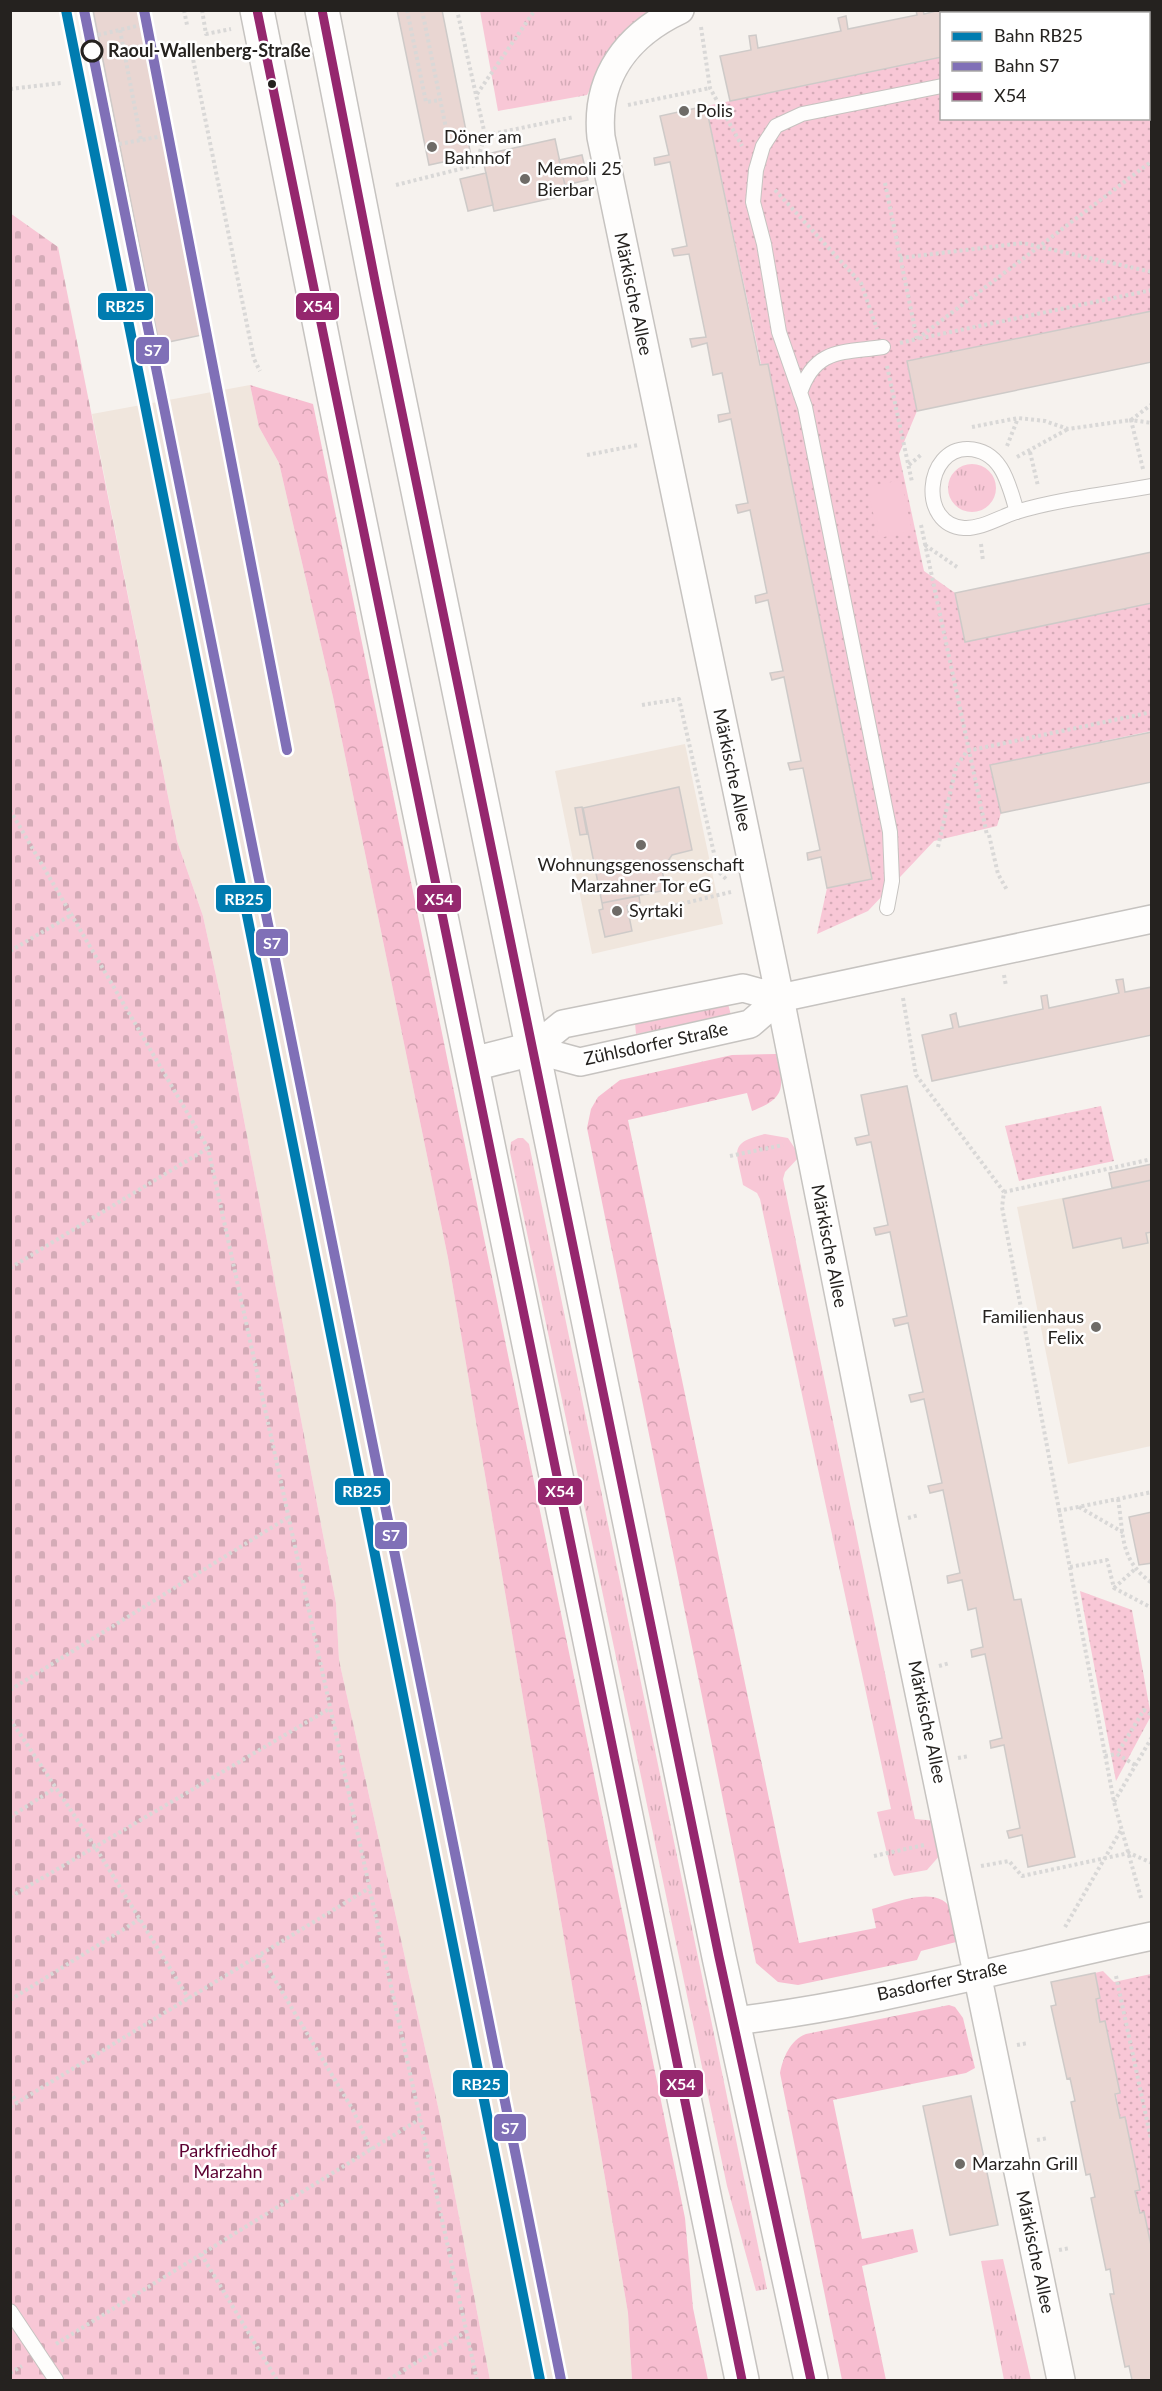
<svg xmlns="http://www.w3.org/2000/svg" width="1162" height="2391" font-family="Lato,sans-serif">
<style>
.built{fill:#f0e6dd}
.grass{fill:url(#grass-tufts)}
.forest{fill:url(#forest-crowns)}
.cemetery{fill:url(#cemetery-stones)}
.park{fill:url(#park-dots)}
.garden{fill:#f8c7d6}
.building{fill:#e9d6d2;stroke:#cecac8;stroke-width:1.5}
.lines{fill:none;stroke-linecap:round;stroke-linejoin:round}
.service-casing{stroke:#c6c3c0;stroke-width:16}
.minor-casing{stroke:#c6c3c0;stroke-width:30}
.primary-casing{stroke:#c6c3c0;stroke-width:36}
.path{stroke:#d9d8d7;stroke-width:4;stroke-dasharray:3 3;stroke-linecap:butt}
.service{stroke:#fefdfc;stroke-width:14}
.minor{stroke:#fefdfc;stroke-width:27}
.primary{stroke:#fefdfc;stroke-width:33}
.bus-1-casing{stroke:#fff;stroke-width:14}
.bus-1{stroke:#95276e;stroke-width:9}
.rail-1-casing{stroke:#fff;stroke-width:15}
.rail-2-casing{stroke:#fff;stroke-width:15}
.rail-1{stroke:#007cb0;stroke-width:10}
.rail-2{stroke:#8070b7;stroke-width:10}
.stop-dot{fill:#fff;stroke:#25221f;stroke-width:3}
.bus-dot{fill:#25221f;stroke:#fff;stroke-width:2}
.poi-dot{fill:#6e6b67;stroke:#fff;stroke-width:2}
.labels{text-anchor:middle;stroke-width:5;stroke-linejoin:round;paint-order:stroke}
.stop-label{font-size:18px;font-weight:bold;fill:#25221f;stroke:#fff;text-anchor:start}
.poi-label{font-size:18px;fill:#25221f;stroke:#fff;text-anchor:start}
.street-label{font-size:18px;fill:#25221f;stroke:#fff}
.park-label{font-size:18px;fill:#5c0031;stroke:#fff}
.line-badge{stroke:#fff;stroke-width:2}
.badge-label{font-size:16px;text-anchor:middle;font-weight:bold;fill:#fff}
</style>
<defs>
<pattern id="grass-tufts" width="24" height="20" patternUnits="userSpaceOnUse" patternTransform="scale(1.5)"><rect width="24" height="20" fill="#f8c7d6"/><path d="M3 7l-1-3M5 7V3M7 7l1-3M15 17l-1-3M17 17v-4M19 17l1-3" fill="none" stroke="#d4abb7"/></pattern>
<pattern id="forest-crowns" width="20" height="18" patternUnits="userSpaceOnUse" patternTransform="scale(1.5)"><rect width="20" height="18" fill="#f7bdd0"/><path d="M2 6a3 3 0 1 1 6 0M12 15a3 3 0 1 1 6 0" fill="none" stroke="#d4a2b2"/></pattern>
<pattern id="cemetery-stones" width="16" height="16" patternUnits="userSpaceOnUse" patternTransform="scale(1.5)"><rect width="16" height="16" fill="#f8c7d6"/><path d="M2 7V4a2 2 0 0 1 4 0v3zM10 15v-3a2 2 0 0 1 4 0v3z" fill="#d4abb7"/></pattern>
<pattern id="park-dots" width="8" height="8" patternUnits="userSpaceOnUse" patternTransform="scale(1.5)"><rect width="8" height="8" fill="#f8c7d6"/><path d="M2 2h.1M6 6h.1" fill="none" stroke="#d4abb7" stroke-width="1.8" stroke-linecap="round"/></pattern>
</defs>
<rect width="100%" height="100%" fill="#f6f2ee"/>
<path class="built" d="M250,385L259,427L279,463L333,697L448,1258L628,2313L632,2380H490L439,2111L339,1660L336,1603L220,994L203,916L177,841L92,414Z
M685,744L723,924L592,954L555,771Z
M1151,1180V1446L1068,1464L1017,1207Z"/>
<path class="grass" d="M480,11H658L612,48L587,95L498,111Z
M948 488a24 24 0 1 1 48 0a24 24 0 1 1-48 0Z
M728,1004L731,1015L636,1034L635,1023Z
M765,1134L788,1138L800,1156L785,1172L783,1179L915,1819L937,1821L941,1854L927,1870L894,1876L891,1870L877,1812L891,1809L760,1199L757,1193L743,1185C737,1152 727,1143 765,1134Z
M518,1138H523L529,1144L767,2289L756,2291L727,2186L510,1152L511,1142Z
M1003,2259L1031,2380H1004L981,2261Z"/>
<path class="forest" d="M250,385L313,404L685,2218L693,2308L708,2380H632L628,2313L448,1258L333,697L279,463L259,427Z
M776,1054C784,1086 787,1098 752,1111L747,1093L628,1120L799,1943L876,1928L872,1909C895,1903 941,1882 953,1913C957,1921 958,1932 960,1941L921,1951L917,1960L798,1985L778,1982L756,1963L587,1128L591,1109L598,1097L620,1080L732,1055Z
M949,2005L955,2007L963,2018L975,2068L966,2073L833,2100L862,2239L913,2229L918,2252L862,2266L886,2380H842L780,2073C783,2058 790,2040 806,2034Z"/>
<path class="cemetery" d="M10,213L58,247L177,841L203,916L220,994L336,1603L339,1660L439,2111L490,2380H11Z"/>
<path class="park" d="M1151,14V311L907,361L917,411L899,454L924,571L955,593L965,642L1151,603V731L991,765L1001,813L997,826L934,841L868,911L817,934L827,888L871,879L706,106L941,57L942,118H1148V15Z
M1101,1106L1114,1161L1019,1181L1005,1126Z
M1080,1591L1132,1610L1151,1716L1116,1781Z
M1103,1971L1114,1982L1151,1974V2250L1135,2191L1140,2190L1125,2117L1120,2118L1104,2021L1100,2022L1096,1999L1100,1997L1095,1973Z"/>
<path class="garden" d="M901,480L912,531L879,538L867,487Z"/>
<path class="building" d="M93,10H138L202,335L159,344Z
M397,10H442L471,156L429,165Z
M916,10H923L924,14L940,10H1152V14H942V57L730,101L720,56L751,50L749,36L756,35L758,48L841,31L838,18L846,16L848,29L917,15Z
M706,106L760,365L768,364L872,879L827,888L821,857L808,860L807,853L820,850L803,768L790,770L788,763L801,761L784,677L772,680L770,673L783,671L768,600L756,603L755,596L767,593L750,510L738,513L736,505L748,503L731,419L719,422L718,415L730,413L722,373L713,375L707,343L692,347L690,339L706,337L689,254L674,256L672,249L687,246L670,162L655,165L654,158L669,155L660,116Z
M555,139L567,195L494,211L482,155Z
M582,155L588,180L565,185L559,160Z
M486,173L493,205L468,211L460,179Z
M1152,311V362L917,411L907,361Z
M1152,552V603L965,642L955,593Z
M1152,732V782L1001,813L990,765Z
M679,787L692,850L672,855L662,870L666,890L602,903L583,808Z
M582,807L587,834L580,835L575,808Z
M639,896L640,903L627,906L632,931L605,937L599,910L603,909L602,903Z
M1123,979L1125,992L1152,987V1035L932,1081L922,1035L953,1028L950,1015L956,1013L959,1027L1043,1009L1041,996L1047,995L1049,1008L1119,993L1116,980Z
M907,1086L1014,1600L1021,1599L1075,1857L1028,1867L1022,1835L1009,1838L1007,1831L1020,1828L1004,1745L991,1748L990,1741L1002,1738L985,1654L972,1657L971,1650L983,1647L976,1608L968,1610L962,1580L948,1583L947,1576L960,1573L943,1490L930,1493L928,1486L942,1483L924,1399L911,1402L909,1395L923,1392L908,1323L895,1326L893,1319L907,1316L890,1232L876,1235L874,1228L888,1225L871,1142L857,1145L855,1138L869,1135L861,1095Z
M1152,1164V1180L1112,1188L1109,1173Z
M1152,1180V1232L1146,1233L1148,1243L1123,1248L1121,1238L1073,1248L1063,1199Z
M1152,1512V1563L1139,1565L1129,1517Z
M1095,1973L1100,1998L1096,1999L1100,2022L1105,2021L1120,2093L1115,2094L1120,2118L1125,2117L1140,2190L1135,2191L1140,2213L1144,2212L1152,2250V2380H1132L1129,2366L1125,2367L1110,2294H1114L1110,2269L1106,2270L1091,2198L1095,2197L1090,2174L1086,2175L1071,2102L1075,2101L1070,2078L1067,2079L1051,2006L1056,2005L1051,1982Z
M971,2096L998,2225L950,2235L923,2106Z"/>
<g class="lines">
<g class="service-casing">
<path id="service" d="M1148,45L1152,44
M800,393C815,348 842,353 883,347
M1017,512C1009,485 1002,450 968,449C925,448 918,525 964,528C981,529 1000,517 1016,512C1059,499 1107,494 1152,486
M887,908L892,881L890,832L805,407L779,332L764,244L753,202L756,170L763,146L776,126L802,114L942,86
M10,2311L56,2380"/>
</g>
<g class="minor-casing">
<path id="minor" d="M680,10C627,35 595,77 601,137L780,998L884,1523L1061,2380
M532,1049L580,1062L750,1024L780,998L1152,919
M532,1049L563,1024L743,988L780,998
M733,2021C872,2005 1014,1965 1152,1936"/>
</g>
<g class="primary-casing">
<path id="primary" d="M257,10L335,401L742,2380
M322,10L377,291L719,1957L811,2380
M473,1064L532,1049"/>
</g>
<path class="path" d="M184,10L187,25
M202,10L206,34L231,29
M407,10L426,102L440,100
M422,10L449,143L574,117
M701,27L710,88L742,146
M120,30L141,140
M98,35L141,25
M192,54L254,359L260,371
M10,89L61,83
M477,94L535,10
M628,105L710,88
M119,144L163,136
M885,183L917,339L1152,290
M396,185L476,165L485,135L457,10
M775,190L861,283L877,329
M900,258L1023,243L1152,272
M900,343L917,339L1152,161
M887,366L912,482
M972,427L1018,418L1045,421L1068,429L1131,420L1152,404
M1007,446L1018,418
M1030,452L1038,486
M587,455L638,445
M1017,457L1068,429
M909,465L922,454
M1143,469L1131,420L1152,423
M921,525L987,835
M981,544L983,561
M925,545L957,567
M642,705L679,699L718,871L727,880
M10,810L208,1148L477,2380
M989,835L998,874L1007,890
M938,847L956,767L967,751L1152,712
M664,908L731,892
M10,951L73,914
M1004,975L1006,986
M903,998L916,1075L1004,1192L1002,1207L1114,1802L1141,1898
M730,1156L783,1145
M1004,1192L1152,1159
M10,1268L208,1148
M1118,1499C1124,1535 1119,1560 1152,1583
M1079,1507L1124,1533
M1058,1511L1152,1492
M908,1518L919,1515
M1070,1567L1107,1560L1114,1588L1152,1608
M1114,1588L1135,1569
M939,1666L950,1663
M10,1690L287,1518
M10,1719L94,1845L189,1999
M1105,1756L1117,1754
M958,1758L969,1756
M1135,1765L1117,1754L1144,1710L1152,1715
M1114,1802L1152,1737
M10,1817L55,1788
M874,1856L924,1845
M981,1866L1009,1861L1022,1876L1129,1853L1152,1863
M10,1897L329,1709
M1065,1927L1121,1830
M260,1955L353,2110L371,2150
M1116,1976L1152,2144
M10,2000L140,1919
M1017,2045L1028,2043
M10,2091L17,2103
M10,2107L371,1887
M1037,2140L1048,2138
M1059,2250L1070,2248
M201,2254L277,2380
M56,2344L420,2119
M10,2373L22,2366
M388,2380L467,2331"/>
<use href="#service" class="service"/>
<use href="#minor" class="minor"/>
<use href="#primary" class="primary"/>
<g class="bus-1-casing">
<path id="bus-1" d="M257,10L742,2380
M322,10L377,291L719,1957L811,2380"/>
</g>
<use href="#bus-1" class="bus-1"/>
<g class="rail-1-casing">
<path id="rail-1" d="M66,10L540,2380"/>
</g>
<g class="rail-2-casing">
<path id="rail-2" d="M84,10L561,2380
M144,10L287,750"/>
</g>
<use href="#rail-1" class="rail-1"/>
<use href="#rail-2" class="rail-2"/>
</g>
<circle class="stop-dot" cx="92" cy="51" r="10"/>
<circle class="bus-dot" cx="272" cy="84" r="5"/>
<g class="poi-dot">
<circle cx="684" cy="111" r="6"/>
<circle cx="432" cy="147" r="6"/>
<circle cx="525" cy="179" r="6"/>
<circle cx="641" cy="845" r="6"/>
<circle cx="617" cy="911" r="6"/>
<circle cx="1096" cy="1327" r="6"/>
<circle cx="960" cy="2164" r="6"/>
</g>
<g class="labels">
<g class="stop-label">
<text x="108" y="57">Raoul-Wallenberg-Straße</text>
</g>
<g class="poi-label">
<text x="696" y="117">Polis</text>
<text x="444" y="143">Döner am<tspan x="444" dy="21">Bahnhof</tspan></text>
<text x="537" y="175">Memoli 25<tspan x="537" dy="21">Bierbar</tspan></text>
<text x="641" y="871" text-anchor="middle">Wohnungsgenossenschaft<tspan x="641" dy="21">Marzahner Tor eG</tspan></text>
<text x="629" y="917">Syrtaki</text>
<text x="1084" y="1323" text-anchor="end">Familienhaus<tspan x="1084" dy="21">Felix</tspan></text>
<text x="972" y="2170">Marzahn Grill</text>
</g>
<g class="street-label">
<text transform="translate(633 294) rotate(78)" y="6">Märkische Allee</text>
<text transform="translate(732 770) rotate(78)" y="6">Märkische Allee</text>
<text transform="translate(656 1044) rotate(-12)" y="6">Zühlsdorfer Straße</text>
<text transform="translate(829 1246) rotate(79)" y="6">Märkische Allee</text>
<text transform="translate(927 1722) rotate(78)" y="6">Märkische Allee</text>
<text transform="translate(942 1981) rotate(-12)" y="6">Basdorfer Straße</text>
<text transform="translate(1035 2252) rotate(78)" y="6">Märkische Allee</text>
</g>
<g class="park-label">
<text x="228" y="2157">Parkfriedhof<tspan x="228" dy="21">Marzahn</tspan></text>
</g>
</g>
<g class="line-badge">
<rect x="97" y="292" width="57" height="29" rx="6" fill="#007cb0"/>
<rect x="295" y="292" width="45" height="29" rx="6" fill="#95276e"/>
<rect x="135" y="336" width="35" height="29" rx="6" fill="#8070b7"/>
<rect x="215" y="884" width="57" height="29" rx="6" fill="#007cb0"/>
<rect x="416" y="884" width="46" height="29" rx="6" fill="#95276e"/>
<rect x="255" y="928" width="34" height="29" rx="6" fill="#8070b7"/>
<rect x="334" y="1477" width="57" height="29" rx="6" fill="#007cb0"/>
<rect x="537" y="1477" width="46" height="29" rx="6" fill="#95276e"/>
<rect x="374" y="1521" width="34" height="29" rx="6" fill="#8070b7"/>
<rect x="659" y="2069" width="45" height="29" rx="6" fill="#95276e"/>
<rect x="452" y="2069" width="57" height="29" rx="6" fill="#007cb0"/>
<rect x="493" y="2113" width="34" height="29" rx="6" fill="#8070b7"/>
</g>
<g class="badge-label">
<text x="125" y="312">RB25</text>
<text x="318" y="312">X54</text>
<text x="153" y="356">S7</text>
<text x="244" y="905">RB25</text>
<text x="439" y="905">X54</text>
<text x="272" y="949">S7</text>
<text x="362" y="1497">RB25</text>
<text x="560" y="1497">X54</text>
<text x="391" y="1541">S7</text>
<text x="681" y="2090">X54</text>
<text x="481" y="2090">RB25</text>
<text x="510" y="2134">S7</text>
</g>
<rect width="1162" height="2391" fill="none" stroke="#25221f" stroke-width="24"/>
<rect x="940" y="12" width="210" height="108" fill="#ffffff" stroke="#a8a7a5" stroke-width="1.5"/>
<rect x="952" y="32" width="30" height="9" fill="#007cb0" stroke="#a8a7a5" stroke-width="1.5"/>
<text x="994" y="42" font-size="18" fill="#25221f">Bahn RB25</text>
<rect x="952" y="62" width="30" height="9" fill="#8070b7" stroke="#a8a7a5" stroke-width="1.5"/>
<text x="994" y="72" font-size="18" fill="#25221f">Bahn S7</text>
<rect x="952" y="92" width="30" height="9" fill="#95276e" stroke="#a8a7a5" stroke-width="1.5"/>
<text x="994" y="102" font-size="18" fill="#25221f">X54</text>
</svg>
